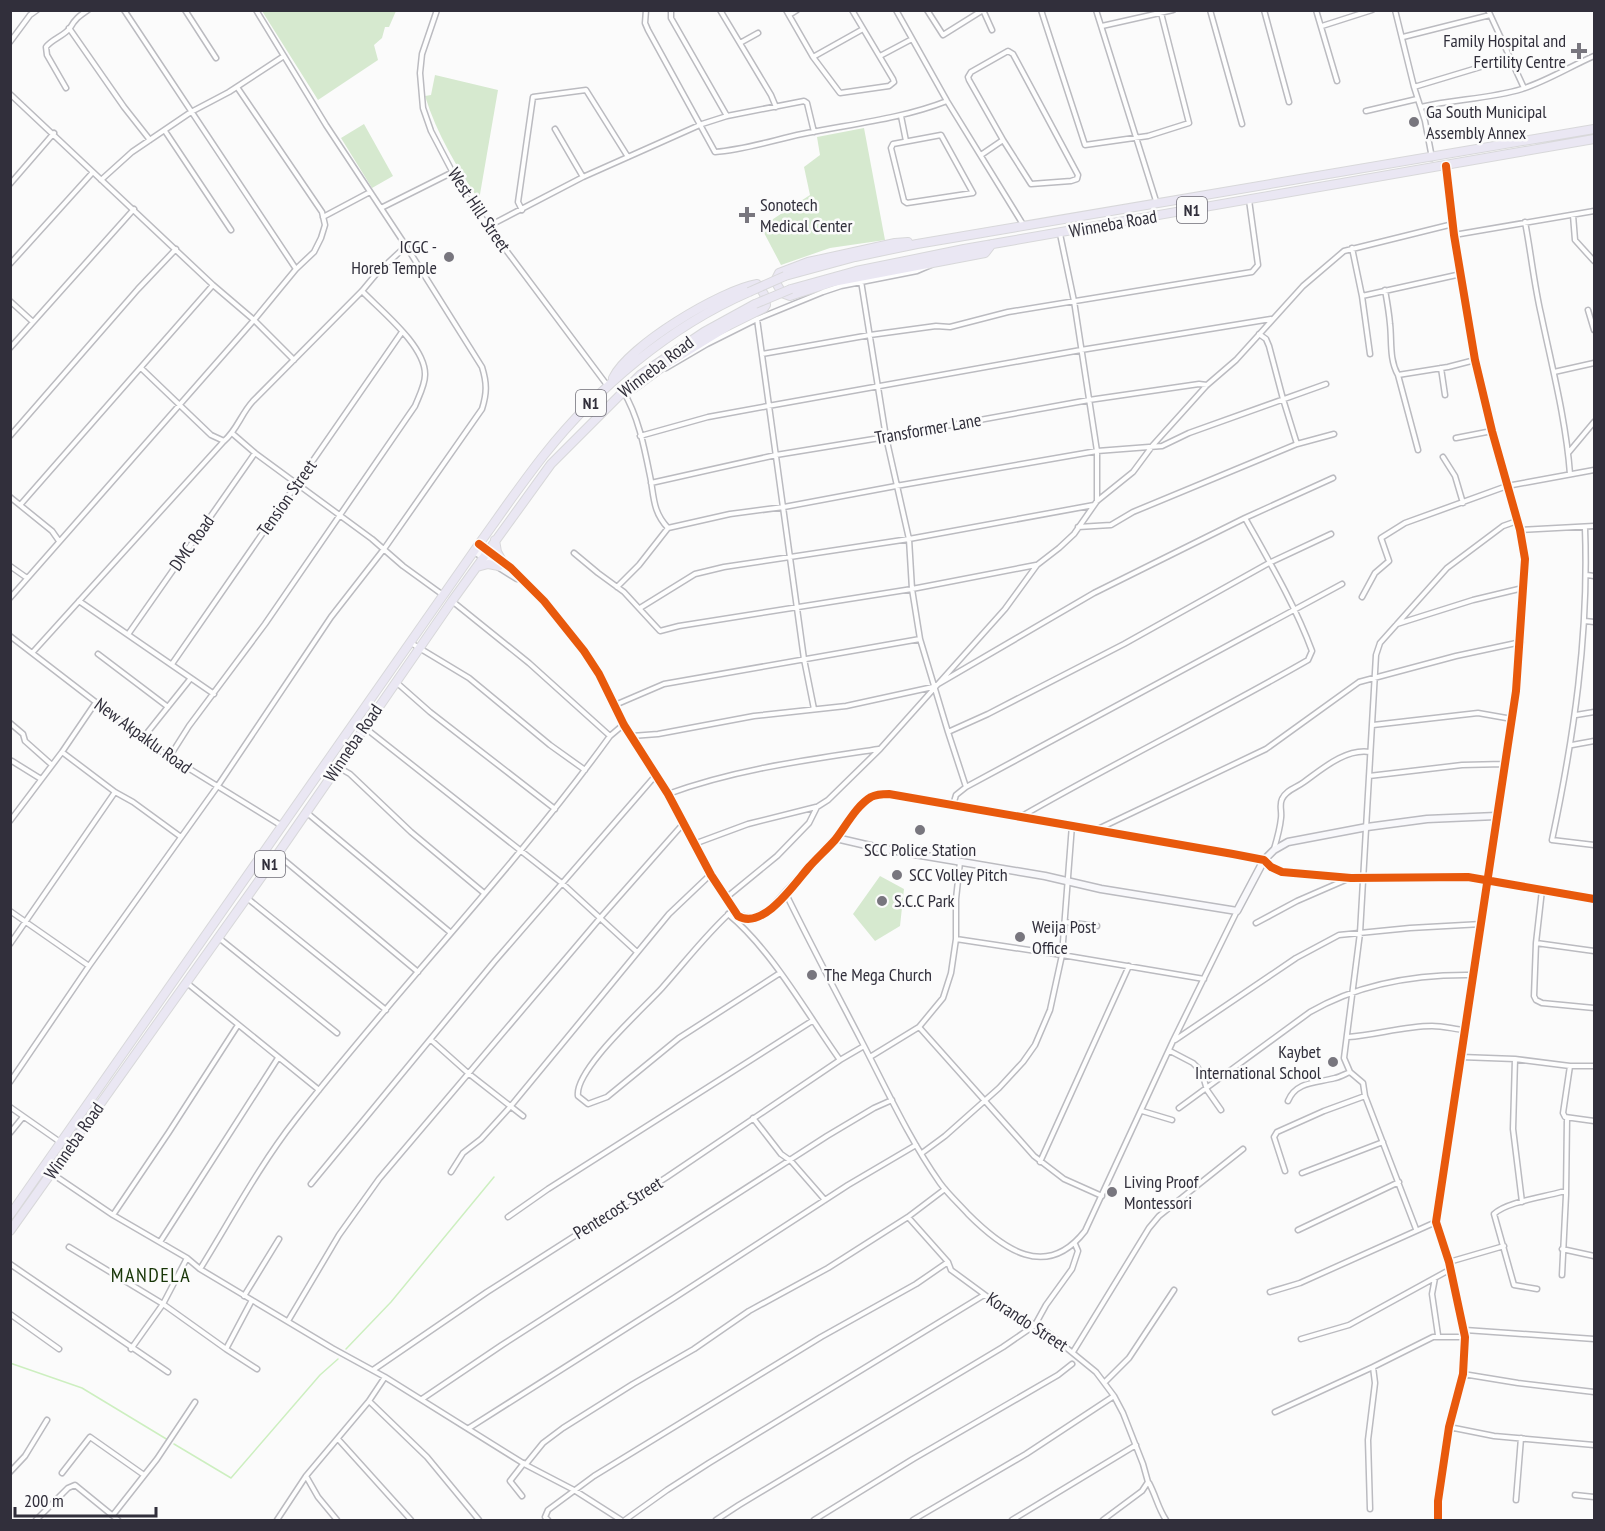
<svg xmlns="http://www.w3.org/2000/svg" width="1605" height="1531" font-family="'PT Sans Narrow',sans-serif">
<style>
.green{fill:#d6e9cf}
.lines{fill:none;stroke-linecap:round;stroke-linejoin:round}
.stream{stroke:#cdefc0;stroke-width:1.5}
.street-casing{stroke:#bbbbc0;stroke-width:7}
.secondary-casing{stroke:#bbbbc0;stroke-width:9}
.highway-casing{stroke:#d8d8da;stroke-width:10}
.street{stroke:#fefefe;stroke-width:4}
.secondary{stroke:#f8f8fb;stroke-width:6}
.highway{stroke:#eae7f3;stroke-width:8}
.highway-bridge-casing{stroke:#d8d8da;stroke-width:10;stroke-linecap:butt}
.highway-bridge{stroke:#eae7f3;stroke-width:8}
.cycleway-casing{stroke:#fbfbfb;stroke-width:11}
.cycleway{stroke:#e8590c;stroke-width:8}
.poi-dot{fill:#78767e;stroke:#fbfbfb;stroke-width:2}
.labels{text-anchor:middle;stroke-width:5;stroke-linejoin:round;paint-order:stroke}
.shield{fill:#fbfbfb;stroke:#6e6c75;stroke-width:1.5}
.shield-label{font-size:16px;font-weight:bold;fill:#312f3b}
.poi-label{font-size:18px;fill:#312f3b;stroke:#fbfbfb;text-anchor:start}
.street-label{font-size:18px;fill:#312f3b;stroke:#fbfbfb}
.neighbourhood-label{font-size:20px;letter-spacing:1.5px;fill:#183608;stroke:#fbfbfb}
</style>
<rect width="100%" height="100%" fill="#fbfbfb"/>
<path class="green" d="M262,11H396L389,27H385L382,38L374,45L378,60L318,100Z
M435,75L498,90L479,200C457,167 437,135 425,96L431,95Z
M364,124L393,176L372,188L341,138Z
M864,128L885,240L830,248L781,265L761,227L810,195L804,167L820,155L817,137Z
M880,876L904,889L900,926L875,941L853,914Z"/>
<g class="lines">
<path class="stream" d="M346,1349L391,1302L494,1177
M10,1363L82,1388L168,1440
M174,1444L231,1478L320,1375L338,1359"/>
<g class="street-casing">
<path id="street" d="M124,10L296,269
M185,10L216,58
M437,10L422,54L420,73L423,108L431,131L464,194L607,385
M646,10L645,23L648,30L715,152C744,150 774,140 802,134C851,124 901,119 947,101
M671,10V18L727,116
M720,10L771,95L776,107
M786,10L813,57L840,93L889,86L894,82L893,79L852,10
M896,10L947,101L1024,226
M927,10L943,35L983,10
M983,10L992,30
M1041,10L1085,145L1148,136L1189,123L1161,13
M1096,10L1157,204
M1210,10L1242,124
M1264,10L1289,102
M1316,10L1337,81
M1395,10L1414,87L1425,121L1432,158
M1488,10L1524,88
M789,15L797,10
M1102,26L1173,10
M1322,26L1372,10
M69,28L124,107L150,140
M1403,37L1490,15
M10,42L30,15L37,10
M740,43L758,33
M1008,51L1013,54L1078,175L1077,179L1071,181L1031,184L1003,140L969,80L968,77L971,72Z
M880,56L912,39
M813,57L863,29
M1414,87L1487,65L1508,57
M66,88L47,55L46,47C52,39 64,36 70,28C75,19 79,16 88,10
M10,94L213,285L254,320L294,360
M1421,107C1455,99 1489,99 1522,89C1547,81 1571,66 1594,56
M1366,111L1417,99
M901,116L906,141
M555,129L583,177
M165,131L231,230
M941,135L973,193L907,203L904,201L891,148L893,144Z
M981,155L1003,140
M101,180L132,152L191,112L229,92L284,56
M10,184L54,133
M381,208L453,172
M522,210L518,202L533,97L586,90L628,157
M1573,215L1575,240L1594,261
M323,217L370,192
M1525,222C1531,253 1534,284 1541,314C1552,367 1566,420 1570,474
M487,227L583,177L702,124L727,116L804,101L807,103L814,132
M1060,234L1074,301L1097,451V501
M1454,235L1594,211
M1352,248L1362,296
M10,264L93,172
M861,281L886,437L909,539L912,589L920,639L948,732
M1385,290C1387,301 1389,312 1390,324C1392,341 1389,359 1398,375
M10,301L33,322
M1588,310L1594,330
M757,319L804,659L814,709
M1259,334L1266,339L1269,346L1283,399L1297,444
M10,348L134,209
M762,354L870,335L936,326L950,327L1008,312L1252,272L1258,265L1249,200
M1370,354L1362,296L1461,274
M141,368L211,435L224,441
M666,368L707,344L757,319L823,292L841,286L917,271L931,265
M1441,368L1445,395
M1554,372L1594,363
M623,391C639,417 645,451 651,481C654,500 654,513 668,528
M233,434L255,453L372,539L403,566L443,595
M10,436L138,289L176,249
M640,436L708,417L768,406L1081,350L1271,319
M1456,438L1492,431
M1418,450L1398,375L1448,367L1475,360
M1569,452L1594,422
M1443,457L1455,476L1463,503
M651,483L776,455L886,437L1089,400L1199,384L1207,385
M10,497L52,531L59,541
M21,504L213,285
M1078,527L1111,525L1133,512L1297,444L1334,434
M1585,528C1589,635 1574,736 1552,840L1594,845
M1520,530L1594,526
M574,553L598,573L624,592L660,631L679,626L912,589L1036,565
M10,566L27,578
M1587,575L1594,576
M617,587L639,565L668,528L730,514L784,507L896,486L1097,451L1162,446L1189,433L1326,384
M1362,597L1375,573L1389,561L1381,538L1405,523L1507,486L1594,470
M10,598L254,320L296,269L314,252L321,238L325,225L322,212L237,87
M79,601L214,694
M452,601L529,663L610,736
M640,608L695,574L724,567L909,539L1094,505
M1585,621L1594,622
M1397,624L1473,600L1523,588
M129,633L255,453
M10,636L154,747L282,826
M411,643L469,678L550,745L585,770
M33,652L224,441C237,430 241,414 253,401L362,291L377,273L406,246
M98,654L168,707
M172,664L402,332
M396,682L430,712L555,809
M615,705L664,684L920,639
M1576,715L1594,712
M10,723L23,734L25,741L52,765
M1373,725L1478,713L1512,719
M364,727L563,884L637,952
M632,736L658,734L754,716L846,706L933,687L1094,593L1245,518L1333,478
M143,738L191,678
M1572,745L1594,741
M62,752L115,792L133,802L181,837
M170,756L189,726L265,624L415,406C419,396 425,385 425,375C426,346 380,310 362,291
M12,761L41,779
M338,767L350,774L411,832L484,893
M1369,776L1462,765L1504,764
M966,787L948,732L988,714L1124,644L1269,563L1331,534
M668,794C736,769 807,760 879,749
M953,805L956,795L966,787L1342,584
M306,812L451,933
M1022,816C1116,762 1214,714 1308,660L1312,651C1295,605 1269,561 1245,518
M10,821L62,752L96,702
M1098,829L1266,749L1359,682L1456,656L1521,642
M836,838C844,827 859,804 871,798C877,794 883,794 889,794L1233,854L1264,860L1271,867L1282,872L1351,878L1468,877L1594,899
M694,844L748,824L816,807
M1274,849C1277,839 1280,828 1281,818C1282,811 1279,805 1282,799C1286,790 1296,788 1304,782C1322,769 1346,748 1370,752
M278,855L418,972
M1542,890L1536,943L1534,996L1536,1000L1542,1003L1594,1008
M786,894C810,943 836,992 861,1040C886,1088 909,1139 940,1183C948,1194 959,1204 968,1214C1003,1249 1046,1281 1085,1231L1173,1041L1237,911
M727,897L777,856L809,823L817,807L828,800L880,749L1005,609L1037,565L1059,548L1074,534L1097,501L1133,472L1153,445L1207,385L1236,360L1303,286L1344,251L1453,224
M247,898L386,1010
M734,909C707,933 686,961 662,988C644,1008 574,1070 578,1096L588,1104L607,1097L679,1038L780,973
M10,911L89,966
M728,914C772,950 807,1014 840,1060
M1065,922L1097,926
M1256,923L1297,901L1350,878
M219,938L337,1033
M956,939L1062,955L1204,979
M1536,943L1594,951
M10,944L115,792
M187,983L319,1090
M919,1027L1034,1156L1064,1179L1102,1196
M1348,1037C1376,1035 1404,1026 1432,1026C1443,1026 1454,1029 1465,1030
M431,1040L468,1073L523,1116
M1175,1040L1296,958L1339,935L1410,928L1482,924
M1170,1051L1193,1063L1198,1068L1203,1076L1207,1090L1221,1110
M870,1057L919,1027L943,998L951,973L956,939V899L960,862
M1461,1057L1515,1059L1570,1066H1594
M1515,1059L1513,1129L1522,1202
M1570,1066L1563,1113L1565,1117L1594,1121
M10,1082L89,966L217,787L331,617L384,549L482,409C487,393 487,383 482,367L406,246L326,125L256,10
M1288,1101C1296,1081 1317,1083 1335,1078C1340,1077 1345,1074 1350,1072
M10,1107L60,1142
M1179,1108L1310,1012C1360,983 1416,974 1474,975
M1142,1111L1172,1120
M753,1118L781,1154L791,1161L825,1200
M10,1133L23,1117
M922,1153L945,1136L999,1088L1023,1062L1035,1045L1050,1010L1062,955L1072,825
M1040,1162L1129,966
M1285,1171L1274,1137L1277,1132L1324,1111L1365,1096
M451,1172L463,1153L481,1139L510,1107L669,914L710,875
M51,1173L113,1215L187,1258L200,1269L332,1348L385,1377L526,1465L574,1490L621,1520
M1302,1173L1383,1142
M311,1184L494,962L656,775
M113,1215L169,1132L238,1025
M508,1217L548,1189L812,1021
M908,1217L948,1262L951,1270L996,1303L1047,1332L1096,1372L1114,1396L1123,1413L1143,1464L1148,1482L1142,1491L1103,1520
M1416,1229L1365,1096L1363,1083L1350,1072L1344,1058L1360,933L1376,655L1380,643L1447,568L1503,526L1517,521
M1298,1230L1399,1182
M160,1242L278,1058
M69,1247L163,1304L226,1349L252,1300
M1562,1249L1594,1256
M1449,1262L1504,1246
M10,1264L168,1372
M200,1269C231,1219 259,1166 295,1120C397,989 513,870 610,736L623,725
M1562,1275L1566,1195L1567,1118
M1435,1278L1432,1294L1438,1335
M1537,1289L1514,1285L1494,1214C1506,1202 1544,1197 1561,1192H1565
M1270,1292L1300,1283L1436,1222
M244,1296L279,1239
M10,1314L59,1349
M288,1321L339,1235L379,1179L601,917L683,824
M1465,1330L1594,1339
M1301,1339L1349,1325L1451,1269
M131,1349L163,1304L187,1258
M226,1349L257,1369
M1073,1352L1149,1228L1159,1216L1243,1149
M373,1370L487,1292L667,1177L840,1060L864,1046
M1463,1374L1518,1383L1594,1392
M1105,1382L1129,1358L1174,1290
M422,1399L502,1345L827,1136L874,1108L892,1100
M369,1401L427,1457L479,1520
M1275,1412L1373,1367
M1449,1427L1494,1436L1594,1445
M469,1428L674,1298L848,1185L916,1145
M338,1439L411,1520
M526,1464L543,1443L563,1428L633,1384L694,1349L749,1311L828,1268L908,1217L945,1189
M10,1472L25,1456L47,1420
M62,1473L90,1437L144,1475
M306,1476L318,1497L337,1520
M1149,1483C1156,1496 1158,1508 1166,1520
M1575,1495L1594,1497
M522,1496L510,1481L524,1463
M1516,1500L1521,1438
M1370,1509L1368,1440L1375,1383L1373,1367L1433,1337H1465
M113,1515L157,1459L195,1402
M36,1520L68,1488L75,1485L118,1520
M277,1520L306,1476L369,1401L385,1377
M548,1520L545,1517L548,1510L594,1476L821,1337L916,1284L948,1262
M625,1520L667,1490L709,1463L984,1295
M716,1520L739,1505L1003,1347L1035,1325L1046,1305L1072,1269L1078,1251L1075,1244
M814,1520L913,1459L1058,1375L1072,1364
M913,1520L1026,1454L1114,1396
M1012,1520L1136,1445
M1438,1520V1501L1449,1427L1463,1374L1465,1337L1449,1262L1436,1222L1516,691L1525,559L1520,530L1492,431L1475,360L1454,235L1446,166"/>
</g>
<g class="secondary-casing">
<path id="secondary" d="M479,544L511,568L544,601L584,651L599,674L624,725L668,794L711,875L738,916L752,919L770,910L836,838L879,848L1045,876L1101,889L1237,911L1264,860L1274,850L1288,842L1367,827L1427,819L1496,816
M474,551L517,578"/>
</g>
<g class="highway-casing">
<path id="highway" d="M908,242L895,243L808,262L779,273L775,281L782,293L790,296L833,282L985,253L992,244
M785,276L855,257L917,244L1594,129
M791,289L856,271L964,249L1594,139
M613,378C628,346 721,290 757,284L764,294L766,305L764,308L728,326L668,363L634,388L624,390
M495,540L497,552L502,561
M477,567L488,564L499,566
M10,1215L479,544C500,515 521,484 544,455C598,387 669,327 749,292
M10,1231L277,855L452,601L551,464L640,375L704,332L755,304"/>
</g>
<use href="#street" class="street"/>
<use href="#secondary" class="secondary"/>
<use href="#highway" class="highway"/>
<g class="highway-bridge-casing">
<path id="highway-bridge" d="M749,292L785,276
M755,304L791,289"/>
</g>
<use href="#highway-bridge" class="highway-bridge"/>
<g class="cycleway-casing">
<path id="cycleway" d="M479,544L511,568L544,601L584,651L599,674L624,725L668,794L711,875L738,916C763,931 795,883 809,867C817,858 827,849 835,840C846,826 856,806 871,797C877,794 883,794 889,794L1233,854L1264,860L1271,867L1282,872L1351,878L1468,877L1594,899
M1438,1520V1501L1449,1427L1463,1374L1465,1337L1449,1262L1436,1222L1516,691L1525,559L1520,530L1492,431L1475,360L1454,235L1446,166"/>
</g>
<use href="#cycleway" class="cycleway"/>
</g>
<g class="poi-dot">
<path d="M1576 42h6v6h6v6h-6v6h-6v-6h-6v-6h6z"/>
<circle cx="1414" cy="122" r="6"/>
<path d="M744 206h6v6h6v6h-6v6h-6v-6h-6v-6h6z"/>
<circle cx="449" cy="257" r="6"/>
<circle cx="920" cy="830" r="6"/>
<circle cx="897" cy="875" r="6"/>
<circle cx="882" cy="901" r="6"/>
<circle cx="1020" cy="937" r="6"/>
<circle cx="812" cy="975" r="6"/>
<circle cx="1333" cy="1062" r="6"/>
<circle cx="1112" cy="1192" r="6"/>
</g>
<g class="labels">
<g class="shield">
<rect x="1177" y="197" width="30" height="26" rx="4.5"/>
<rect x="576" y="390" width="30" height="26" rx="4.5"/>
<rect x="255" y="851" width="30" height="26" rx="4.5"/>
</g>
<g class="shield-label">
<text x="1192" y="216">N1</text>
<text x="591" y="409">N1</text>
<text x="270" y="870">N1</text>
</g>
<g class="poi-label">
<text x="1566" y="47" text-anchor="end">Family Hospital and<tspan x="1566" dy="21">Fertility Centre</tspan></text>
<text x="1426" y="118">Ga South Municipal<tspan x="1426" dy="21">Assembly Annex</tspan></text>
<text x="760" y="211">Sonotech<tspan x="760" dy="21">Medical Center</tspan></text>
<text x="437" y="253" text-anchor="end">ICGC -<tspan x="437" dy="21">Horeb Temple</tspan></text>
<text x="920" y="856" text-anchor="middle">SCC Police Station</text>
<text x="909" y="881">SCC Volley Pitch</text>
<text x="894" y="907">S.C.C Park</text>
<text x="1032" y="933">Weija Post<tspan x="1032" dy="21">Office</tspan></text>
<text x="824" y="981">The Mega Church</text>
<text x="1321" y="1058" text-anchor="end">Kaybet<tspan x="1321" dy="21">International School</tspan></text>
<text x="1124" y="1188">Living Proof<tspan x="1124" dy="21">Montessori</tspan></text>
</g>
<g class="street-label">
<text transform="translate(479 210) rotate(56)" y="6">West Hill Street</text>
<text transform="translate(1113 224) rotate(-10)" y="6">Winneba Road</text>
<text transform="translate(656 367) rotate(-37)" y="6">Winneba Road</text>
<text transform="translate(928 429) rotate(-10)" y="6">Transformer Lane</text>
<text transform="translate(287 498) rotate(-55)" y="6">Tension Street</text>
<text transform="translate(192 543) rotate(-55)" y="6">DMC Road</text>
<text transform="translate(143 736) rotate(36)" y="6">New Akpaklu Road</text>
<text transform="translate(353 743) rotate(-56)" y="6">Winneba Road</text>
<text transform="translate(74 1141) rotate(-55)" y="6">Winneba Road</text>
<text transform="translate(618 1208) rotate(-32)" y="6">Pentecost Street</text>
<text transform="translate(1027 1322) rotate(33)" y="6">Korando Street</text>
</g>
<g class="neighbourhood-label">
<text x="151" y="1282">MANDELA</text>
</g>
</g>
<rect width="1605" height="1531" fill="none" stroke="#312f3b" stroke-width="24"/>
<path d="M15 1507v9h141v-9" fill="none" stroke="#312f3b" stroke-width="3"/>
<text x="24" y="1507" font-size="18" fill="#312f3b" stroke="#fbfbfb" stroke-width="4.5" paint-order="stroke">200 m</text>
</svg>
